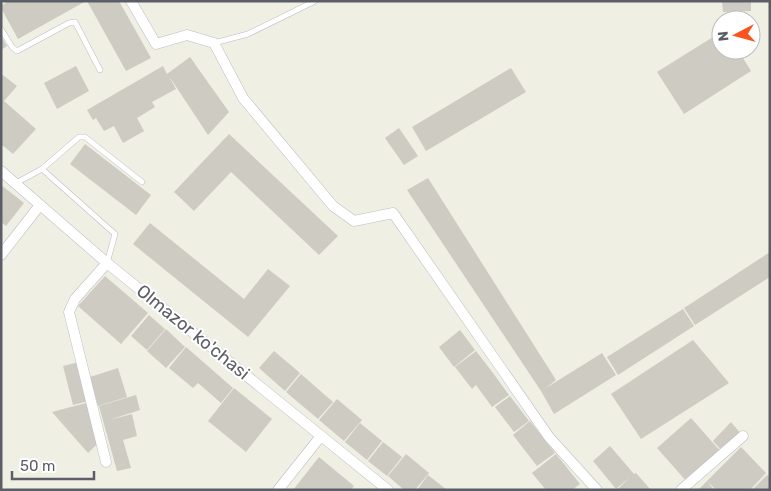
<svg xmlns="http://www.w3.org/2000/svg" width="771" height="491" font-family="Rubik,sans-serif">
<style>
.building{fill:#cdcbc2}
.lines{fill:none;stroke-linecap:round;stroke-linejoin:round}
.lane-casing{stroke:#bbbdc4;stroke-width:6}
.street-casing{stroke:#bbbdc4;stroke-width:11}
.lane{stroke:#fff;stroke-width:5}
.street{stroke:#fff;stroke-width:10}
.labels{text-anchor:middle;stroke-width:4;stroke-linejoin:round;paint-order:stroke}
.street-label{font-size:18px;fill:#5b5e66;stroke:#fff}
</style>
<rect width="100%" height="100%" fill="#f0efe4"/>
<path class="building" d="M9,1H86L18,39L1,8V6Z
M87,1H119L151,58L126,71Z
M722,1H751V11L723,12Z
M721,32V50H738L751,71L684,114L657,72Z
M1,36L7,46L1,50Z
M190,57L229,112L208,135L169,76L176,89L152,102L155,107L137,118L144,131L123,143L114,126L104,131L96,118L93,120L87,110L163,66L167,74Z
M76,66L89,91L57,109L44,83Z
M511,68L526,92L426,151L412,127Z
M3,75L17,86L4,101L36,129L13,154L1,144V77Z
M399,128L418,156L404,165L385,138Z
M229,134L338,236L319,255L231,172L194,211L174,192Z
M85,144L151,195L136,215L70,164Z
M428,178L556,380L546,388L602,353L616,375L554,414L541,391L407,190Z
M1,185L24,203L6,226L1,222Z
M150,223L244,299L268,269L290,286L248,337L133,244Z
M770,252V277L695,325L684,308Z
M105,276L148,313L121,344L78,306Z
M683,309L694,326L618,375L607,357Z
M149,315L165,329L147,350L131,336Z
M166,329L185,347L166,368L147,351Z
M460,330L475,350L454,367L439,347Z
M693,340L729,383L641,439L611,394Z
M186,347L233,388L221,403L198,383L193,388L169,368Z
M274,351L300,373L285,391L259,368Z
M476,351L493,373L487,377L493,373L509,395L492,407L476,385L472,389L455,367Z
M79,362L89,401L73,405L63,366Z
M118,368L127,397L98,406L90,377Z
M301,374L333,402L318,419L286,392Z
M234,388L272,419L246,452L208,421Z
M136,395L140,410L109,420L132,414L137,436L123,440L131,468L117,471L99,406Z
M510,396L529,421L514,432L495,407Z
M337,399L362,420L344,441L319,420Z
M90,402L100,441L88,453L52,412Z
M691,418L722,453L688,483L657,448Z
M530,421L555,453L537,466L513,435Z
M731,422L741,434L723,452L713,441Z
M360,423L382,441L367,460L345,442Z
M383,442L402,457L387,476L368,461Z
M610,446L634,474L636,473L651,490H617L629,478L616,489L593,461Z
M741,447L766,473L750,490H716L707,481Z
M406,454L429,473L415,490H404L388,476Z
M556,454L580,484L572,490H546L532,473Z
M319,457L354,486L351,490H293Z
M428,475L447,490H417Z
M767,475L770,478V490H752Z
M707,481L714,490H698Z"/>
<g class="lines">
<g class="lane-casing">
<path id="lane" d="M1,29L12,47L17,51L69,23L75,22L100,70
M214,43L248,34L315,1
M42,169L79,137H85L142,182
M16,183L42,169L115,234L107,263"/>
</g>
<g class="street-casing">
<path id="street" d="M131,1L156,44L187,35L214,43L243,98L333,206L354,221L393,213L549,437L597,490
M1,171L107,263L388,490
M1,255L40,205
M106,462L69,312L75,299L107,263
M278,490L321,436
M681,490L743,436"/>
</g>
<use href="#lane" class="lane"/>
<use href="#street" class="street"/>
</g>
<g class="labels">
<g class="street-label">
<text transform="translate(193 332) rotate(39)" y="6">Olmazor ko'chasi</text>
</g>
</g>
<rect width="771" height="491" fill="none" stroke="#5b5e66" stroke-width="5"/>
<g transform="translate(736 35) rotate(264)"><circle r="24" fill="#ffffff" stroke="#bdbfc2"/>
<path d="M0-4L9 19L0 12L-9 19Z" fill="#f95320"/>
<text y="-8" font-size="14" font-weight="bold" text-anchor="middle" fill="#5b5e66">N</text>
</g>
<path d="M12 471v8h82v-8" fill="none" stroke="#5b5e66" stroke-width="2.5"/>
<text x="20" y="471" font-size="15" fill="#5b5e66" stroke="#ffffff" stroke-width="4" paint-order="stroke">50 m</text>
</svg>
